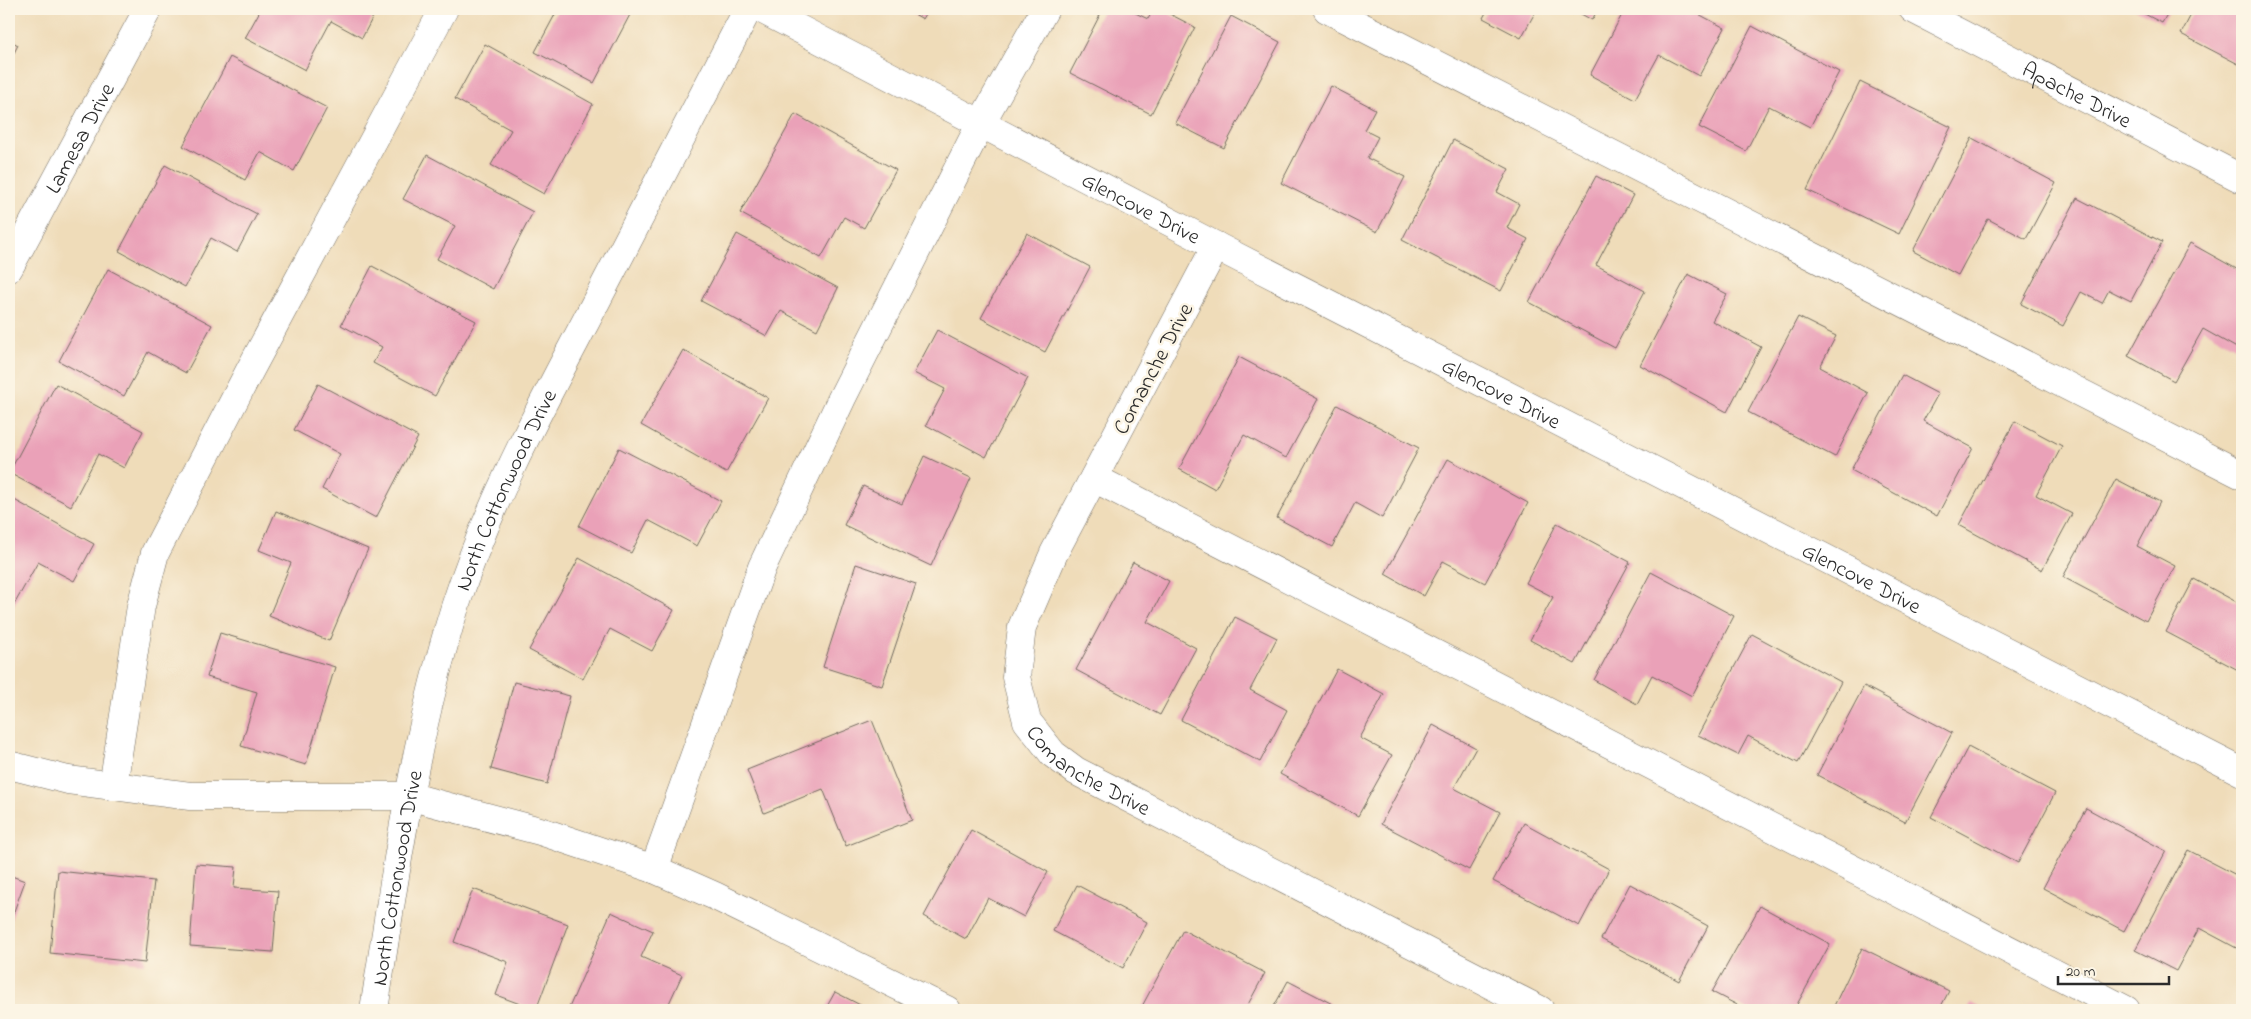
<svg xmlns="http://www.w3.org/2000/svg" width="2251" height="1019" font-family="'Indie Flower',sans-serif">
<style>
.building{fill:#eaa1b8}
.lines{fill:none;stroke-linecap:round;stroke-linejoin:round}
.minor-casing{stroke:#70695d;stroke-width:29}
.minor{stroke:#fff;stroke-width:28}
.labels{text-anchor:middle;stroke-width:5;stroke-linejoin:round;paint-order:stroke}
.street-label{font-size:22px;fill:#2b2b2b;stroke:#fcf5e5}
</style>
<rect width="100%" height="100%" fill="#fcf5e5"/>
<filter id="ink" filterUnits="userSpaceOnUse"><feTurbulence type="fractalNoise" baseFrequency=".02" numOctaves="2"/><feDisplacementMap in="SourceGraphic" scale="10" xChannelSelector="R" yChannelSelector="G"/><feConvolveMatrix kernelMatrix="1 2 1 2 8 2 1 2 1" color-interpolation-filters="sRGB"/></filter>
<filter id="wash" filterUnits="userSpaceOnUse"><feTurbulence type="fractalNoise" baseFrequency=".0096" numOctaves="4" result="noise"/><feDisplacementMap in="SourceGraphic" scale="20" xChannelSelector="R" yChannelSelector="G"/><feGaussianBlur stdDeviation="1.12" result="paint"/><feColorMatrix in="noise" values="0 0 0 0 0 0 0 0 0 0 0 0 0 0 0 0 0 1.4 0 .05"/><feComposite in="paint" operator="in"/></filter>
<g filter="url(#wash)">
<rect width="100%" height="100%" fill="#efdcb9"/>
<g id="blocks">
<path class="building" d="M261,9H377L362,38L331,21L305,70L245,38Z
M558,9H633L594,83L535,52Z
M905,9H929L923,19Z
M1103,9H1127L1148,19L1154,9H1160L1195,27L1151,114L1070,73Z
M1488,9H1537L1521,38L1483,18Z
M1572,9H1598L1592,20Z
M1625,9H1689L1725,28L1699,76L1659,55L1635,99L1590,75Z
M2135,9H2170L2162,23Z
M2194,9H2242V66L2181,34Z
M1231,16L1280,42L1224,148L1175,123Z
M1752,26L1839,72L1810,127L1769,106L1746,151L1699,127Z
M9,40L18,45L9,63Z
M485,44L593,104L544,194L491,165L511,130L455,99Z
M230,57L327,108L294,171L260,152L245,180L183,146Z
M1860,82L1951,127L1899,234L1807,190Z
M1331,86L1375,109L1364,130L1378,137L1367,158L1405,177L1377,232L1281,183Z
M795,114L896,170L864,228L844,217L821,258L740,213Z
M1972,138L2056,183L2026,239L1988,219L1958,275L1913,251Z
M1453,140L1509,169L1497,192L1519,204L1507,228L1528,239L1501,291L1402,240Z
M427,155L533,212L493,289L437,259L455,226L403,199Z
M165,165L257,214L237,252L211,238L185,287L119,251Z
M1596,176L1633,195L1596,265L1645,291L1615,348L1529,302Z
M2077,198L2162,242L2131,301L2109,290L2102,303L2081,292L2063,326L2021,304Z
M1027,233L1090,267L1045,352L981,318Z
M737,234L838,288L817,330L781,311L767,336L701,301Z
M2190,243L2242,272V351L2203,329L2174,381L2128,356Z
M372,266L476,321L435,396L373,363L382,347L341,325Z
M108,269L212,325L186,373L148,352L124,396L59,361Z
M1688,274L1727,294L1712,321L1761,347L1727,412L1640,365Z
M1798,317L1836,336L1820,367L1868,393L1835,457L1748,412Z
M937,330L1028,378L986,457L926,425L945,389L914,373Z
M683,350L768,398L726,473L641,425Z
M1239,357L1318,399L1286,458L1244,435L1215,489L1179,469Z
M1902,375L1938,394L1923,421L1973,448L1937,516L1851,470Z
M56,384L143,431L124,468L98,454L71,506L9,473Z
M318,384L418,437L376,518L322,489L340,454L294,430Z
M1337,405L1419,448L1382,518L1355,503L1332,547L1277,518Z
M2015,421L2062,446L2036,495L2072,514L2042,570L1959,525Z
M619,448L721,501L697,546L648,520L631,553L579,526Z
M924,456L971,478L931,566L844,525L863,486L902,504Z
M1448,459L1528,503L1485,583L1443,561L1424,596L1385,574Z
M2116,479L2160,502L2137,546L2175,566L2146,621L2063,577Z
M9,497L94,544L74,581L38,562L10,612L9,611Z
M276,511L368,549L329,641L269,616L291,563L259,550Z
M1557,523L1630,562L1575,664L1530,640L1553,597L1526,583Z
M579,558L674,610L652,651L610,629L583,679L529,650Z
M1133,562L1169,581L1147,622L1196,648L1160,715L1076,670Z
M856,564L916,584L882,686L823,667Z
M1651,572L1734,616L1692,696L1652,675L1637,704L1594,680Z
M2194,579L2242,605V672L2166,632Z
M1235,617L1277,638L1250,690L1287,710L1260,762L1181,720Z
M220,633L335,667L306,765L241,746L257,692L207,677Z
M1752,634L1841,682L1798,763L1748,736L1738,755L1698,735Z
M1337,669L1384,694L1360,738L1392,755L1358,816L1280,774Z
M514,682L570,696L547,784L491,769Z
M1864,686L1952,733L1905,822L1817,775Z
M872,720L912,820L846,846L823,789L764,813L747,770Z
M1433,725L1476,748L1454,788L1500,812L1469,870L1381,824Z
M1968,747L2055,793L2018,863L1931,817Z
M2086,808L2166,851L2124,931L2043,888Z
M1524,823L1609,869L1579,926L1493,881Z
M971,830L1048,872L1024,917L988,898L966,939L924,916Z
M2188,850L2242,878V951L2199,928L2176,971L2135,950Z
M196,864L236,867L234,888L278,891L273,952L190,946Z
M58,871L154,881L145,963L50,953Z
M9,875L25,881L9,925Z
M1630,884L1708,926L1679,981L1601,939Z
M1077,885L1147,922L1123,968L1053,931Z
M473,889L568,924L536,1010L496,995L508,962L454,942Z
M1760,906L1830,944L1794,1010H1747L1712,992Z
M611,912L653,931L641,957L682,975L666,1010H568Z
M1183,930L1265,973L1245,1010H1140Z
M1862,948L1949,991L1939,1010H1832Z
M1288,981L1344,1010H1272Z
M835,992L870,1010H825Z
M1971,1003L1984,1010H1968Z"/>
</g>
</g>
<g filter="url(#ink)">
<use href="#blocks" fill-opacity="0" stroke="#70695d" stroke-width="1"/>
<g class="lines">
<g class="minor-casing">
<g id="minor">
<path id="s1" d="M761,9L1216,246L2242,772"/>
<path d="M1327,9L2242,475"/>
<path id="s2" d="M1913,9L2242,179"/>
<path id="s3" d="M1216,246L1054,553L1022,627L1016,677L1027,721L1053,754L1076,771L1540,1010"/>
<path id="s4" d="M9,268L148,9"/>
<path d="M1094,478L2126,1010"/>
<path d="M9,765L68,780L190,796H408L540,831L654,869L715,896L947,1010"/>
<path d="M113,786L141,606L155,553L250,370L444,9"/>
<path d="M654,869L762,567L842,398L981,123L1045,9"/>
<path id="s5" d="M374,1010C395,874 414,739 455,607C487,507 537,414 586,321C640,217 694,113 748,9"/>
</g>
</g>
<use href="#minor" class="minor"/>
</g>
</g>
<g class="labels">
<g class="street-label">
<text dy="8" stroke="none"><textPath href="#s2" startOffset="185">Apache Drive</textPath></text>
<text dy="8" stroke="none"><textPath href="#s4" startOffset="148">Lamesa Drive</textPath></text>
<text dy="8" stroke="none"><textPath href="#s1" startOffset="429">Glencove Drive</textPath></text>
<text transform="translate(1152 368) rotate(-62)" y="8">Comanche Drive</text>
<text dy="8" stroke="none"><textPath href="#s1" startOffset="834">Glencove Drive</textPath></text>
<text dy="8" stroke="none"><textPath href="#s5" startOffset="539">North Cottonwood Drive</textPath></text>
<text dy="8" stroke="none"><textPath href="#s1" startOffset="1239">Glencove Drive</textPath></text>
<text dy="8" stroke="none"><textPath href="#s3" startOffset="604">Comanche Drive</textPath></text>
<text dy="8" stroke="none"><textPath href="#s5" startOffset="134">North Cottonwood Drive</textPath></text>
</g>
</g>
<rect width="2251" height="1019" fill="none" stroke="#fcf5e5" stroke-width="30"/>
<path d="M2058 976v8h111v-8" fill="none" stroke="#2b2b2b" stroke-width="2.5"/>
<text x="2066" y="976" font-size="15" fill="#2b2b2b" stroke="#fcf5e5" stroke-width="4" paint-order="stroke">20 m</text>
</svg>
